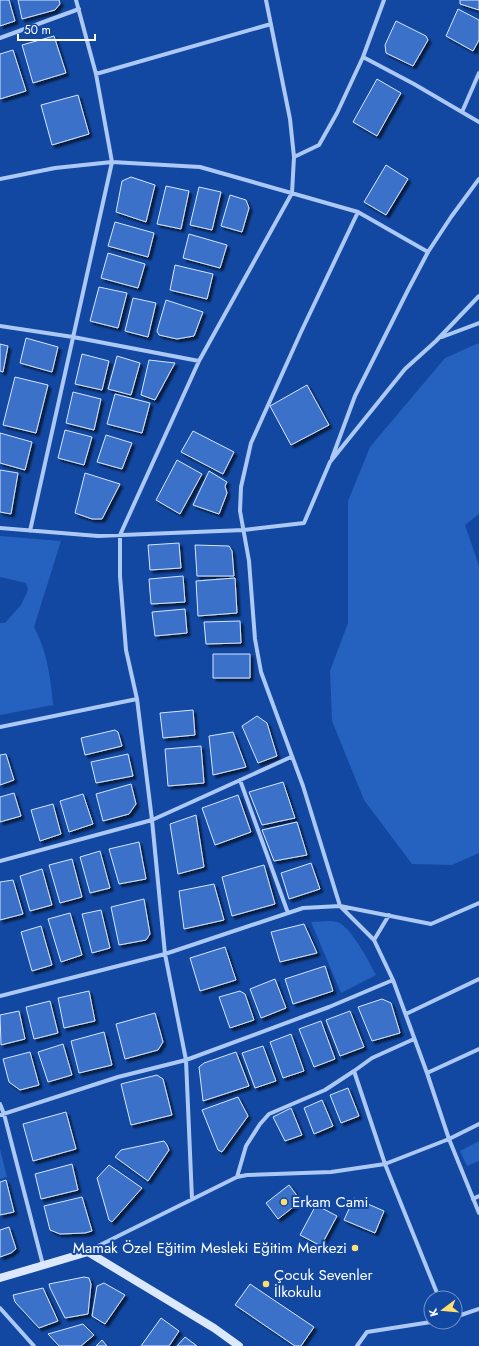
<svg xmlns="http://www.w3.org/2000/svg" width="479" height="1346" font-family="Jost,sans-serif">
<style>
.green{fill:#2561bf}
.building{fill:#3b71c8;stroke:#d5e5fe;filter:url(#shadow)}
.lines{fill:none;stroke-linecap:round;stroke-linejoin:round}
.street{stroke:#acc8f5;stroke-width:4}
.secondary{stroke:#dce8fd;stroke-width:8}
.poi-dot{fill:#ffde6f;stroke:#1248a1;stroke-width:1.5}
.labels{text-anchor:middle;stroke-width:4;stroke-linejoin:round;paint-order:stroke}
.poi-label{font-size:15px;fill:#fff;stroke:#1248a1;text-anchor:start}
</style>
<defs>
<filter id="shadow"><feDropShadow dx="3" dy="3" stdDeviation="1" flood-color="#0009"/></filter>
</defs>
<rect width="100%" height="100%" fill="#1248a1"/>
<path class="green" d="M479,343V514L465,525L479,566V853L452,865L412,864L364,800L332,721L330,671L348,623V501L370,447L445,358Z
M0,536L61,541L34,627C47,650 51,680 53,705L0,715V623H5L21,605L28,590L26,583L0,577Z
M311,922C319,922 330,920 337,922C350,925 370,963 376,975L341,993Z
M479,1141V1161L467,1166L460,1151Z
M0,1149L7,1177L0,1179Z"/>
<path class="building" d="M0,0H9L15,21L0,26Z
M18,0H59L60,4L55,10L22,19Z
M460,0H479V10L460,4Z
M458,9L479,20V40L473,51L446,36Z
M396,21L426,36L428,40L413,66L386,53L385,45Z
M54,36L66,73L33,83L22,45Z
M13,50L26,91L0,99V54Z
M377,79L401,93L377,136L353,122Z
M78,95L89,134L52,145L41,105Z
M386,165L408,179L386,215L364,202Z
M131,177L155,185L146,222L116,212L122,181Z
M166,186L189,191L181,229L157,224Z
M199,187L221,192L212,230L190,225Z
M230,195L246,200L249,208L242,232L221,226Z
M115,222L154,233L148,257L108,246Z
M189,234L227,245L220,268L183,258Z
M108,253L145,264L138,288L101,278Z
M175,265L213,274L207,299L170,290Z
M99,287L127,293L118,328L90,321Z
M133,298L156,303L148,337L125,331Z
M166,300L203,312L194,336L177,339L159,335L157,331Z
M26,338L58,347L52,372L20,363Z
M0,344L8,346L3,372L0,371Z
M82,354L109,361L102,390L75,384Z
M117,356L140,363L131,395L108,389Z
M149,360L175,363L155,400L141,395Z
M15,377L48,385L36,433L3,425Z
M307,385L329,425L291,445L270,406Z
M73,392L101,399L94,430L66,423Z
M115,394L150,403L142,433L107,424Z
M65,430L92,437L84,465L58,458Z
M193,431L234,452L223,474L181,452Z
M0,433L32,442L25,470L0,463Z
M106,435L132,443L122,469L97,462Z
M177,460L202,474L180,514L156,500Z
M0,470L18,473L11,514L0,512Z
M209,471L227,482L225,486L227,493L219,514L193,505Z
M85,473L120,484L102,519H92L75,513Z
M179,543L181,568L150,570L148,545Z
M195,545L229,546L232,551L234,576H197Z
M183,576L185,602L151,604L149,579Z
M235,578L237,613L198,616L196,581Z
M185,609L187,633L155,636L152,612Z
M240,621L241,643L206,644L204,622Z
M213,654H250V678H213Z
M193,710L195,735L163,738L160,713Z
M257,716L267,723L277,756L258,763L242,726Z
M115,730L118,732L122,746L85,755L81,738Z
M233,732L246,767L213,775L209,736Z
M201,746L204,783L168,786L165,749Z
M6,754L14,780L0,785V755Z
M128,754L133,776L96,783L91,762Z
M283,782L295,818L262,825L249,792Z
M131,784L136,804L129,814L103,821L96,794Z
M14,793L21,816L0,822V797Z
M83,794L93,824L69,832L60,801Z
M238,795L251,832L215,845L202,808Z
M53,804L61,834L40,841L31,810Z
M196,815L204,867L178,874L170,824Z
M297,822L307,855L274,861L262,830Z
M139,842L146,879L119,884L109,849Z
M100,851L110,888L90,893L80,857Z
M72,859L82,897L60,903L49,865Z
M311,863L320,889L289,899L281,873Z
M264,865L275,904L232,916L222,877Z
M42,869L52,905L30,911L20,876Z
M13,880L23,914L0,920V882Z
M214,884L224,920L184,929L179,891Z
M144,899L150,934L146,940L119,945L111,907Z
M101,910L110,948L92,953L82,914Z
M70,913L82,955L61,962L48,919Z
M304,924L317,953L280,962L271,932Z
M41,926L52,965L32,971L21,932Z
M225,947L236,980L200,991L190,958Z
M325,966L333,991L293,1004L285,979Z
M275,979L286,1008L261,1018L250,989Z
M89,991L95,1021L64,1028L58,998Z
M240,991L245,994L254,1020L230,1028L219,997Z
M382,999L391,1003L400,1033L372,1041L358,1007Z
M50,1001L58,1033L34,1039L26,1007Z
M19,1011L25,1039L1,1045L0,1015Z
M350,1011L364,1047L340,1056L326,1020Z
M155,1013L163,1042L158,1050L125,1059L116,1024Z
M321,1021L335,1059L314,1067L299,1029Z
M104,1032L112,1065L79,1073L71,1041Z
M291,1034L304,1071L283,1078L270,1042Z
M63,1044L72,1075L48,1082L38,1052Z
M263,1046L276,1081L255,1088L242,1053Z
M30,1052L39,1085L20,1090L9,1082L3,1059Z
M236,1052L249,1086L203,1101L199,1067L204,1063Z
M157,1075L163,1079L172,1115L131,1125L121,1084Z
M348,1088L359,1116L341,1123L330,1095Z
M238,1097L248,1116L222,1152L218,1150L202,1110Z
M322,1100L333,1126L314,1134L304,1108Z
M291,1108L302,1135L285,1141L273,1117Z
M66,1112L76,1149L33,1161L23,1124Z
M164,1141L167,1145L169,1150L148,1181L115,1157L121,1150Z
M72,1164L78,1190L41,1199L35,1174Z
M109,1165L142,1188L112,1222L109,1220L97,1178Z
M6,1180L14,1212L0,1215V1182Z
M289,1185L301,1201L278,1219L266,1203Z
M82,1197L92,1231L85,1233L60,1234L50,1230L44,1206Z
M354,1198L384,1211L375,1233L344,1220Z
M316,1205L337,1216L321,1246L300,1235Z
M9,1227L16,1249L11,1253L0,1257V1230Z
M84,1277L89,1278L91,1284L88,1314L65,1318L50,1288L49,1284Z
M104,1283L125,1295L105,1324L92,1316L97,1286Z
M250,1284L314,1327L301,1346H295L235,1305Z
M43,1288L58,1321L39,1328L15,1302L13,1295Z
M161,1318L179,1331L169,1346H141Z
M83,1324L94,1335L81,1346H59L48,1334Z
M185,1337L197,1346H177Z
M102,1340L107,1346H96Z"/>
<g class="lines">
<path class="street" d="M0,38L79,9
M363,57L414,84L479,122
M96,74L271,24
M462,112L479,73
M294,157L319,145L337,113L363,57L384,0
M0,179L55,168L112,162L200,167L358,212L428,252
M358,212L301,332L251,443L241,487L240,511L249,561L255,639L261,672L303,786L340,906L431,924L479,903
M0,326L73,337L199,361
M442,337L479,323
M332,458L355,396L408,290L428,252L451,217L479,179
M0,528L98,536L244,530L304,523L330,462L405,369L436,341L479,296
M30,531L112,162L96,74L76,0
M0,727L137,699
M240,780L288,913
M0,861L152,820L291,757
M374,940L389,915
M0,996L165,954L303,908L340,906L374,940L393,980L427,1073L449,1139L479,1213
M406,1014L479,979
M414,1039L372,1058L354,1071L385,1164L439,1298
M427,1073L479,1049
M0,1104L4,1114L43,1265
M0,1115L118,1077L186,1060L329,1007L393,980
M237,1177L246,1146L260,1124L269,1114L325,1090L354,1071
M192,1199L186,1060L165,954L152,820L137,699L126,650L120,576V535L199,361L292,193L294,157L290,119L266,0
M473,1199L479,1196
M88,1251L237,1177L247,1175L331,1172L385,1164L449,1139L479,1124
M0,1308L34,1346
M455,1317L479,1309
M357,1346L367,1332L431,1322"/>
<path class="secondary" d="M0,1278L88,1252L214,1328L239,1346"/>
</g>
<g class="poi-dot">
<circle cx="284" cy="1202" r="4"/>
<circle cx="355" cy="1248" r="4"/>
<circle cx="266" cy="1284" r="4"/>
</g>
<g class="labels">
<g class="poi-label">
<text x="292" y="1207">Erkam Cami</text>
<text x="347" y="1253" text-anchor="end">Mamak Özel Eğitim Mesleki Eğitim Merkezi</text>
<text x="274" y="1280">Çocuk Sevenler<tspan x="274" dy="17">İlkokulu</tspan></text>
</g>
</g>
<g transform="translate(443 1310) rotate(254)"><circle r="19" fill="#1248a1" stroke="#7191c7"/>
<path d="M0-3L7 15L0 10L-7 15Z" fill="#ffde6f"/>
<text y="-6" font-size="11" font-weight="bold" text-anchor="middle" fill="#ffffff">K</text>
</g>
<path d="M18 34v6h77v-6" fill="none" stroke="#ffffff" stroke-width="2"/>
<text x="24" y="34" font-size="12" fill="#ffffff" stroke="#1248a1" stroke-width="3" paint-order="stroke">50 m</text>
</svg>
